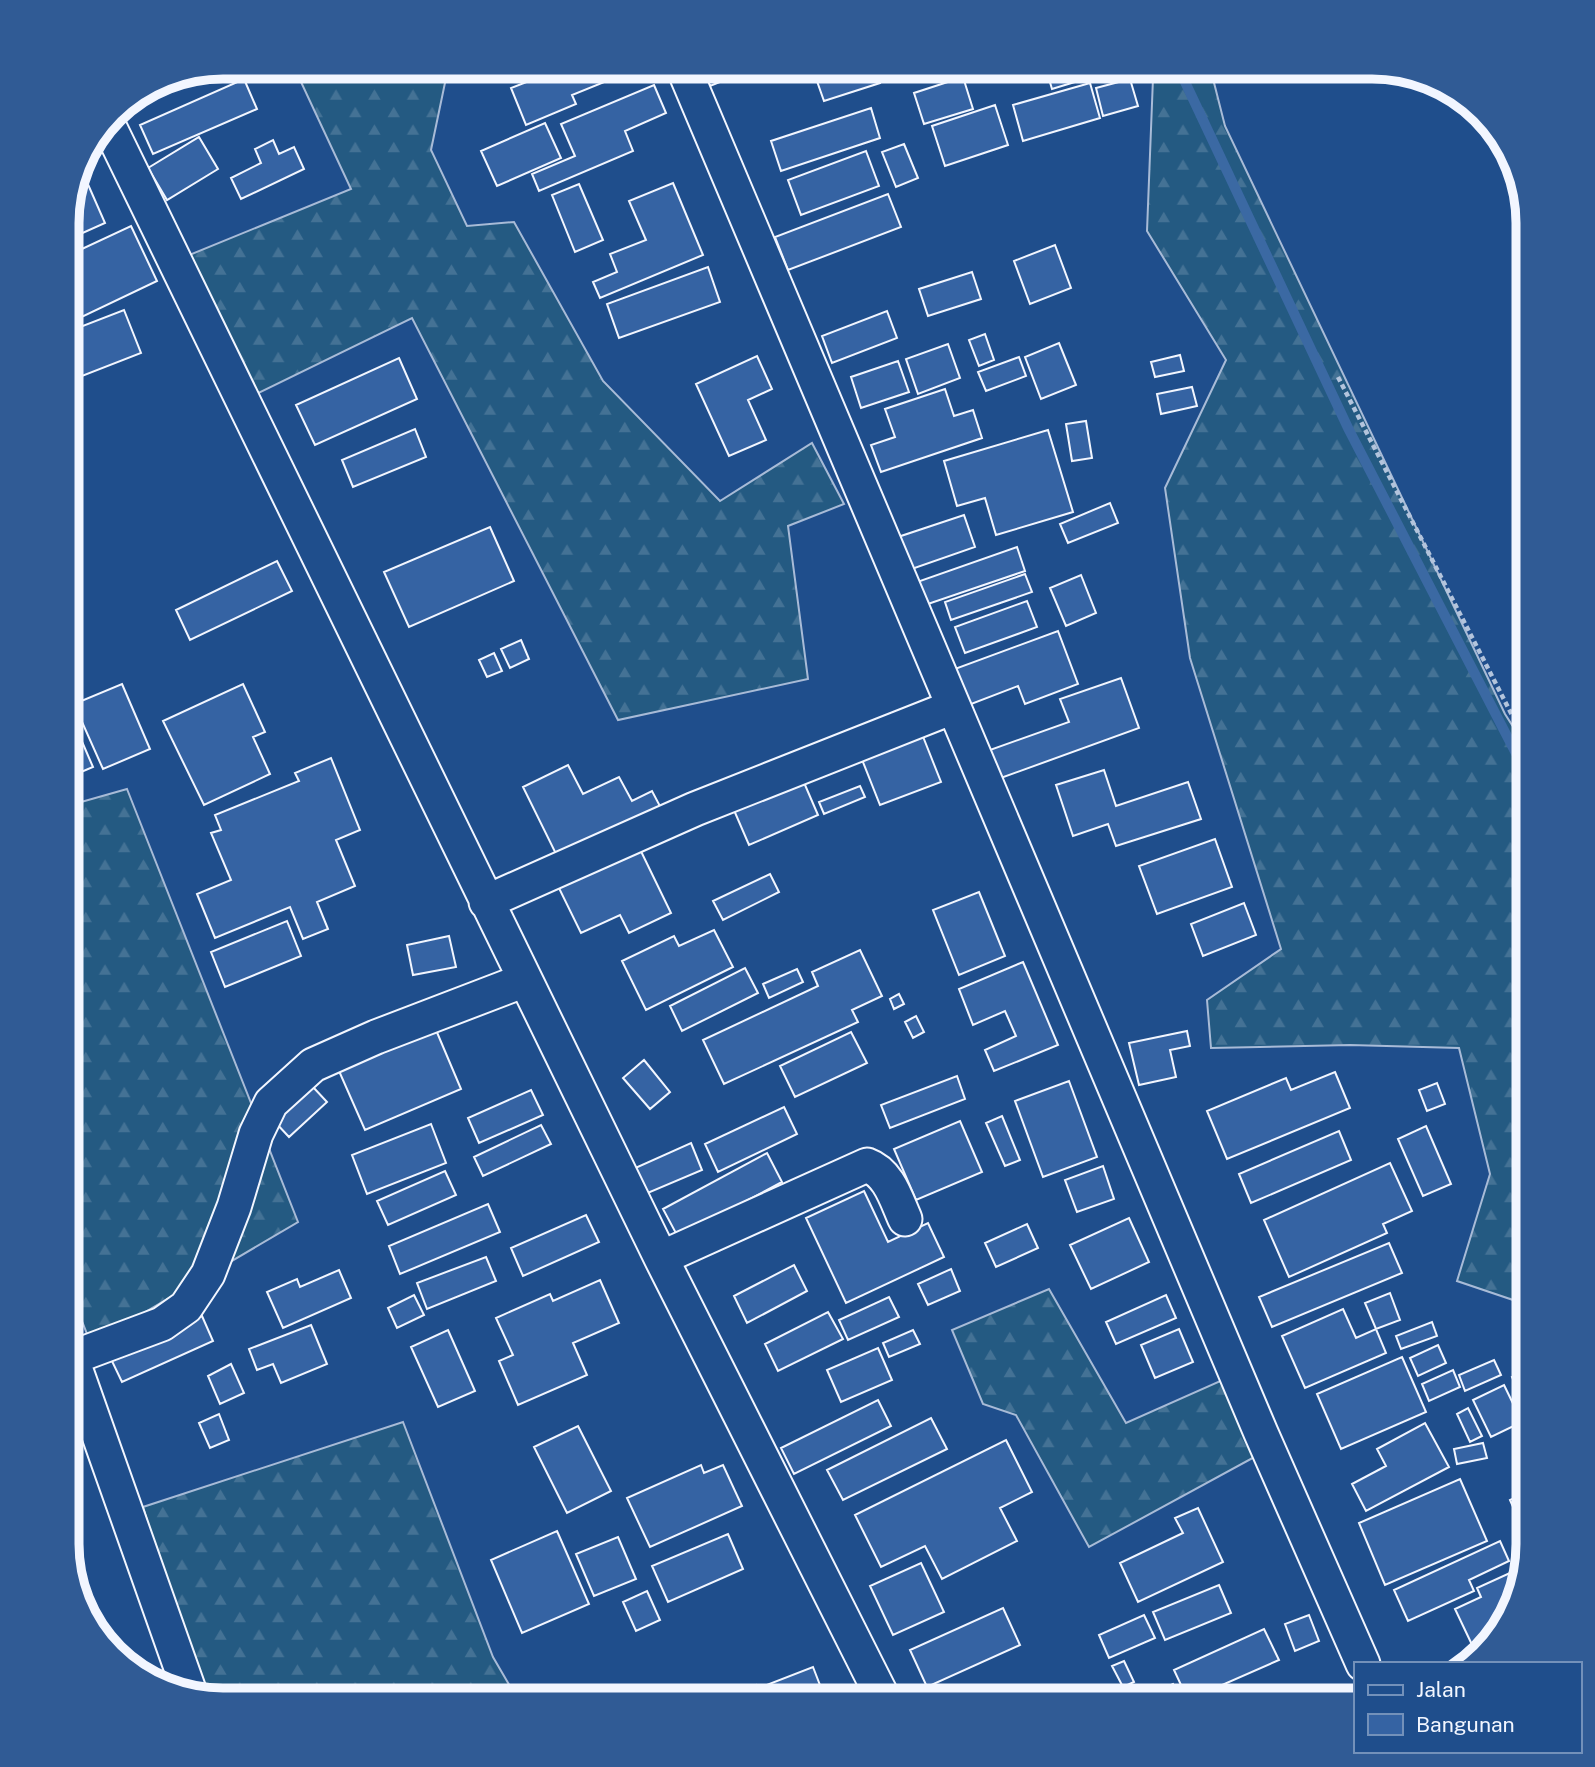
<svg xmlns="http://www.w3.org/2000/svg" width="1595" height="1767" font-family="'Public Sans',sans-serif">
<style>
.forest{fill:url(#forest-firs);stroke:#a8bbd7;stroke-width:2}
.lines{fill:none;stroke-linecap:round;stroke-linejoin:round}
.stream{stroke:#3b69a3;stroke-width:10}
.building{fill:#3563a3;stroke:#f2f6ff;stroke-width:2}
.minor-casing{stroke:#f2f6ff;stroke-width:37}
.path{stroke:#b3c4dc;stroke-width:4.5;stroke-dasharray:5 3.5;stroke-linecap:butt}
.minor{stroke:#1f4e8c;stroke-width:33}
.rim{fill:none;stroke:#f2f6ff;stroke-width:9}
</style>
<defs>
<pattern id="forest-firs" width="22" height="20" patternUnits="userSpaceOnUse" patternTransform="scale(1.75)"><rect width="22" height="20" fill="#245a82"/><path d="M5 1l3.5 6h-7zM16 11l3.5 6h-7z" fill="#447295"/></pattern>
</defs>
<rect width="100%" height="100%" fill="#1f4e8c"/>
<path class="forest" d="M294,67H438L446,78L431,150L467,226L514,222L603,381L720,501L812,443L844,504L788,526L808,679L618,720L412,318L250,397L182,258L351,189Z
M1147,67H1210L1225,126L1505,714L1528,750V1305L1457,1281L1490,1174L1459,1048L1350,1045L1211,1048L1207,1000L1281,949L1190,658L1165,488L1226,360L1147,231L1153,78Z
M127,789L298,1222L91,1344L67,1283V806Z
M1049,1289L1126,1423L1227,1378L1260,1454L1089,1547L1016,1415L983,1404L952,1330Z
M403,1422L493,1657L518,1700H222L200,1695L143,1507Z"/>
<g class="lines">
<path class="stream" d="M1178,67L1349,430L1523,767L1528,773"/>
</g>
<path class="building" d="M565,67H638L639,68L572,95L576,104L526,125L511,88Z
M702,67H757L710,86Z
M812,67H875L880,83L824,101Z
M894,67H925L926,70L899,79Z
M1053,67H1074L1078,81L1052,89L1046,69Z
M198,71L201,75L159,97L153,84L163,78Z
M963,77L973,109L924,124L914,93Z
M244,79L257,109L153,154L140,125Z
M1130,79L1138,106L1103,116L1096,88Z
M1090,83L1100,118L1023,141L1013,105Z
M654,85L666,113L625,131L633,151L539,191L532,174L575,156L561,124Z
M995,105L1008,145L945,166L932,126Z
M871,108L880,138L781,171L771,141Z
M545,123L561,158L497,186L481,151Z
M199,137L218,169L167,200L148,168Z
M273,140L279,154L294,147L304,169L241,199L231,178L261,163L255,149Z
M904,144L918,178L896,187L882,152Z
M866,151L879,186L801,215L788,180Z
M83,173L105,223L67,240V212L77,175Z
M673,183L703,255L600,298L593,282L617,272L610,254L646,240L629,201Z
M579,184L603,240L575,252L552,195Z
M888,194L901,227L788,270L775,237Z
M131,226L157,281L67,324V256Z
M1055,245L1071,288L1030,304L1014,261Z
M708,267L720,302L619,338L607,304Z
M972,272L981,299L928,316L919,289Z
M124,310L141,353L82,376L67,332Z
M887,311L897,338L832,363L822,336Z
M985,334L994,360L979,366L969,340Z
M1059,343L1076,385L1041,399L1025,357Z
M948,344L960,378L918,394L906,359Z
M1180,355L1184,371L1155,377L1151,362Z
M757,356L772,389L748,400L766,440L729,456L696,384Z
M1019,357L1026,376L986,391L978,372Z
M399,358L417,399L315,445L296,405Z
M898,361L909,392L861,408L851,377Z
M1192,387L1197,406L1161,414L1157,394Z
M945,389L954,416L973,410L982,438L881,472L871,445L895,437L885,409Z
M1086,421L1092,458L1072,461L1066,424Z
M415,429L426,457L353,487L342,460Z
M1048,430L1073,512L996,535L985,498L957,506L944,461Z
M1110,503L1118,523L1068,543L1060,524Z
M964,515L975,547L906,571L895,538Z
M490,527L514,581L409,627L384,572Z
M1017,547L1025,571L925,605L917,582Z
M277,561L292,591L190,640L176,610Z
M1025,574L1032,592L951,620L945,602Z
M1081,575L1096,613L1066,626L1050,588Z
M1027,601L1037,627L965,653L955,627Z
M1058,631L1078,684L1025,704L1018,686L966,706L952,670Z
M521,640L529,659L510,668L501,649Z
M494,653L502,671L487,677L479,660Z
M1121,678L1139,728L998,779L987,751L1069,722L1060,699Z
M122,684L150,749L103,769L74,704Z
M243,684L265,732L253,737L270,774L204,805L163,721Z
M920,729L941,782L880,805L859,752Z
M80,737L93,767L67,778V742Z
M331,758L360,830L336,840L355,886L317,902L328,929L303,939L290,907L215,938L197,894L231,880L211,833L221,830L215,815L299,781L295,773Z
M568,765L583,794L619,777L632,801L652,791L662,810L559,860L523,787Z
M1104,770L1116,806L1188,782L1201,819L1116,846L1108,824L1073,836L1056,785Z
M799,771L818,815L749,845L730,801Z
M860,786L865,797L824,814L819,802Z
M1215,839L1232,887L1157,914L1139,866Z
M636,841L671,913L629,933L620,915L581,933L555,880Z
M770,874L779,892L723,920L713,901Z
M979,892L1005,956L959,975L933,910Z
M1244,903L1256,935L1203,956L1191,924Z
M287,921L301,956L225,987L211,952Z
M714,930L733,967L646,1010L622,961L674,936L679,946Z
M449,936L456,967L413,975L407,945Z
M860,950L882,996L852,1010L858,1022L724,1084L703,1040L818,986L812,972Z
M1023,962L1058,1045L994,1071L985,1050L1016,1036L1005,1011L973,1025L959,989Z
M745,968L758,993L682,1031L670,1006Z
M797,969L803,982L769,998L763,984Z
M899,994L904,1004L894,1009L890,999Z
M916,1016L924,1032L913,1038L905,1022Z
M436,1030L461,1089L365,1130L339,1071Z
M1187,1031L1190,1046L1170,1050L1176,1077L1139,1085L1129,1043Z
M851,1032L867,1063L795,1097L780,1066Z
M644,1060L670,1092L650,1109L623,1078Z
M1335,1072L1350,1108L1227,1159L1207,1111L1286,1078L1291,1090Z
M957,1076L965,1099L890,1128L881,1105Z
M1069,1081L1097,1157L1043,1177L1015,1101Z
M1437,1083L1445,1104L1427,1111L1419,1090Z
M313,1087L327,1102L289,1137L275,1122Z
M531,1090L543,1115L479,1143L468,1118Z
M784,1107L797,1134L718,1172L705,1144Z
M1002,1116L1020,1160L1005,1166L986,1123Z
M960,1121L982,1172L916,1200L894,1149Z
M431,1124L446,1163L367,1194L352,1155Z
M541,1125L551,1144L483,1176L474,1157Z
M1426,1126L1451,1184L1423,1196L1398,1139Z
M1339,1131L1351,1160L1251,1203L1239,1174Z
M691,1143L702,1170L643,1195L633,1169Z
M767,1153L782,1182L678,1237L663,1209Z
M1390,1163L1412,1211L1383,1224L1387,1233L1289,1277L1264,1220Z
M1103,1166L1114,1199L1077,1212L1065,1180Z
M445,1171L456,1195L388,1225L377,1201Z
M864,1191L888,1242L928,1223L944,1257L846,1303L806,1218Z
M488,1204L500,1232L400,1274L389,1246Z
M586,1215L599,1242L523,1276L511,1248Z
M1129,1218L1149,1262L1091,1289L1070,1245Z
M1027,1224L1038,1248L996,1267L985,1243Z
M1389,1243L1402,1273L1272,1327L1259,1297Z
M486,1257L496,1281L427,1309L417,1283Z
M794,1265L807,1291L747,1323L734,1296Z
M951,1269L960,1291L928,1305L918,1284Z
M339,1270L351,1298L283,1328L267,1292L297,1279L300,1287Z
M600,1280L619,1323L573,1343L587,1375L518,1405L499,1361L513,1355L496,1318L550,1294L553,1301Z
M1390,1293L1400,1320L1376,1329L1365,1303Z
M414,1295L424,1315L397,1328L388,1308Z
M1166,1295L1176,1318L1116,1344L1106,1322Z
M889,1297L899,1317L848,1340L839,1320Z
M1343,1309L1356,1338L1376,1329L1386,1353L1305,1388L1282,1336Z
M828,1312L843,1339L778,1371L765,1344Z
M202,1316L213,1341L122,1382L110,1357Z
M1432,1322L1437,1336L1401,1349L1396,1336Z
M311,1325L327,1364L281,1383L273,1364L257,1370L249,1349Z
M1179,1329L1193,1362L1155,1378L1141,1345Z
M448,1330L475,1391L438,1407L411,1347Z
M913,1330L920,1344L889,1357L883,1343Z
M1438,1345L1446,1363L1418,1376L1410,1358Z
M878,1348L892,1380L841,1402L827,1370Z
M1402,1357L1426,1412L1341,1449L1317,1394Z
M1494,1360L1501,1375L1465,1391L1459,1375Z
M231,1364L244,1393L220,1404L208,1376Z
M1453,1370L1460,1387L1429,1401L1422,1384Z
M1528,1370V1383L1517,1388L1512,1377Z
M1504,1385L1522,1422L1491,1437L1473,1400Z
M878,1400L891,1426L794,1474L781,1448Z
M1468,1408L1482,1436L1470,1442L1457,1414Z
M219,1414L229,1440L210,1448L199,1423Z
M931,1418L947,1449L843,1500L827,1470Z
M1425,1423L1449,1467L1366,1511L1352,1484L1386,1466L1377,1449Z
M578,1426L611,1491L567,1513L534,1447Z
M1006,1440L1032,1492L1000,1508L1017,1541L942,1579L925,1546L881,1567L855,1515Z
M1483,1443L1487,1458L1457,1464L1454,1449Z
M701,1465L704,1473L723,1465L742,1506L650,1547L627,1498Z
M1460,1479L1487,1541L1385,1585L1359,1523Z
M1528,1492V1522L1521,1525L1510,1500Z
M1198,1508L1223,1562L1138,1602L1120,1563L1183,1533L1175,1518Z
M557,1531L589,1604L522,1633L491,1560Z
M728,1534L743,1569L668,1602L652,1566Z
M618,1537L636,1579L594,1596L576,1554Z
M1500,1541L1509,1561L1469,1580L1474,1591L1408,1621L1394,1590Z
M921,1563L944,1612L893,1635L870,1586Z
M1523,1567L1512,1614L1486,1645L1475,1651L1455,1609L1481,1597L1477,1588Z
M1219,1585L1231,1613L1165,1640L1153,1612Z
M647,1591L660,1620L636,1631L623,1602Z
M1003,1608L1020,1645L927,1687L910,1650Z
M1144,1615L1155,1638L1109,1658L1099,1635Z
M1309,1615L1319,1641L1295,1651L1285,1624Z
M1264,1629L1279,1660L1188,1700L1174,1670Z
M1124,1661L1134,1682L1123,1687L1112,1666Z
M813,1667L823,1693L804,1700H770L764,1686Z
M1173,1684L1182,1700H1138Z
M756,1685L764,1700H740L737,1694Z
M1041,1689L1046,1700H1015Z"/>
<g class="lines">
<g class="minor-casing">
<path id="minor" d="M683,67L1261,1433L1363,1664
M107,122L661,1258L884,1700
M486,902L695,809L953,707
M661,1258L867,1165C889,1173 896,1199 905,1219
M67,1345L190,1693
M71,1358L162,1324L186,1307L208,1274L234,1207L256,1134L271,1103L313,1065L376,1037L525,980"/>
</g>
<path class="path" d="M1338,377L1512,715L1528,732"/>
<use href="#minor" class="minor"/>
</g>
<path d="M0 0H1595V1767H0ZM223 79H1372A144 144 0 0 1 1516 223V1544A144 144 0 0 1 1372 1688H223A144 144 0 0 1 79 1544V223A144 144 0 0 1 223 79Z" fill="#305b95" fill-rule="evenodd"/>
<path class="rim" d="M223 79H1372A144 144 0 0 1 1516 223V1544A144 144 0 0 1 1372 1688H223A144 144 0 0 1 79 1544V223A144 144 0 0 1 223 79Z"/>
<rect x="1354" y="1662" width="228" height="91" fill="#1f4e8c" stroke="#7391ba" stroke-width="2"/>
<rect x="1368" y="1685" width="35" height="10" fill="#1f4e8c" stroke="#7391ba" stroke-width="2"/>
<text x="1416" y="1697" font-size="21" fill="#f2f6ff">Jalan</text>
<rect x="1368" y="1714" width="35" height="21" fill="#3563a3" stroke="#7391ba" stroke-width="2"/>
<text x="1416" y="1732" font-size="21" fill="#f2f6ff">Bangunan</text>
</svg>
